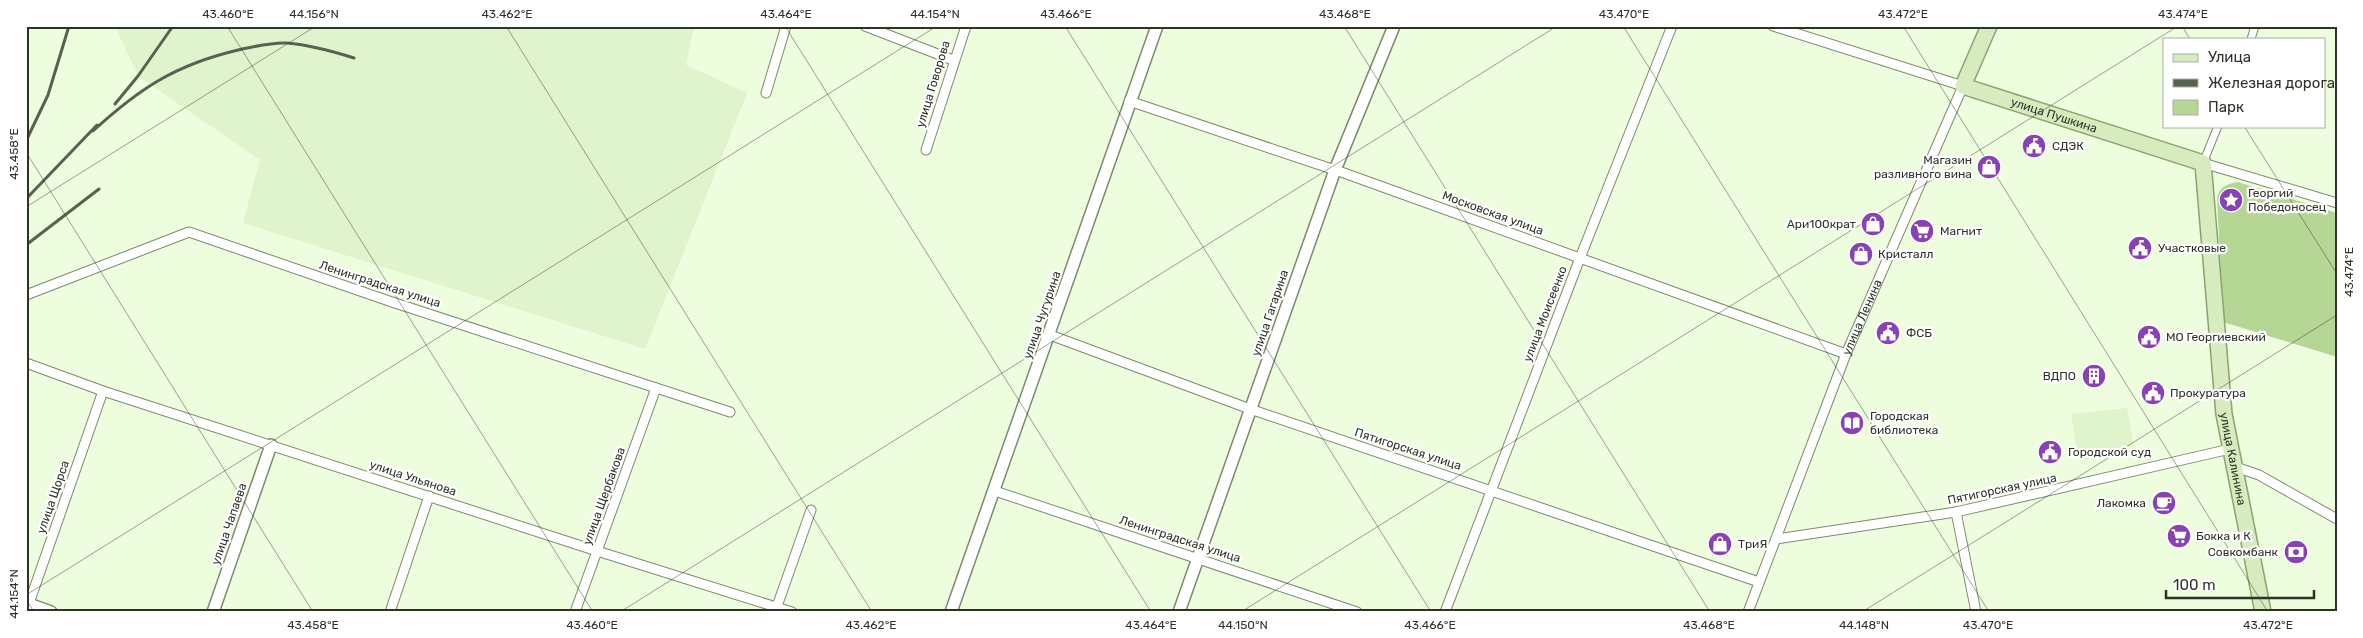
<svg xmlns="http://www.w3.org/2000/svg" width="2363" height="638" font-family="Rubik,sans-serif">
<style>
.built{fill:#dff3cc}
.green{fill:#b5d695}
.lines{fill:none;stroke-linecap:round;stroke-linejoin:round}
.pedestrian-casing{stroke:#7c8b6e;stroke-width:9}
.minor-casing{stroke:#7c8b6e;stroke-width:11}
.tertiary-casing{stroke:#7c8b6e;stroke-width:14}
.primary-casing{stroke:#89a36d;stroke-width:18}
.pedestrian{stroke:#fff;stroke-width:7}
.minor{stroke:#fff;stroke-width:9}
.tertiary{stroke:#fff;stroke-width:11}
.primary{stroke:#d6ecbe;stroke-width:15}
.rail{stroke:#596150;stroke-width:3}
.ticks{fill:none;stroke:#2d3327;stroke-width:1;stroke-opacity:0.45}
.labels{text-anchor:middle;stroke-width:4.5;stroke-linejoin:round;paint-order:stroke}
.street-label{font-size:12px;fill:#2d3327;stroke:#fff}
.poi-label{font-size:12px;fill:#2d3327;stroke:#fff;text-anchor:start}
.neatline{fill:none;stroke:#2d3327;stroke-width:2}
.ticks-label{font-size:12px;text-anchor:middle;fill:#2d3327}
</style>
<rect width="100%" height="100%" fill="#edfddd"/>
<path class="built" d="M115,26H694L686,65L747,93L645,349L243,223L260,160L138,76Z
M2127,408L2134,446L2122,449L2123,453L2079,461L2071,414Z"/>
<path class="green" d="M2238,182L2337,213V357L2223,322L2217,197C2221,186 2226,184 2238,182Z"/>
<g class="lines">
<g class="pedestrian-casing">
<path id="pedestrian" d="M2251,39L2255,26
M2203,163L2218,126"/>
</g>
<g class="minor-casing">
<g id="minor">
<path d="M865,26L953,60"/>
<path d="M766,93L786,26"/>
<path d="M1129,101L1344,173L1846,354"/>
<path d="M926,150L966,26"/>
<path d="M2203,163L2337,203"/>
<path d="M26,295L189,232L392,302L730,412"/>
<path d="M1050,335L1250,409L1759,582"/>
<path d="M26,363L103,391L597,551L792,612"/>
<path d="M2233,466L2259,475L2337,519"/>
<path d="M995,491L1357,612"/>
<path d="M1956,512L1976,612"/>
<path d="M1776,539L1956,512L2230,449"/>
<path d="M26,612L103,391"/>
<path d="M390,612L429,496"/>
<path d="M575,612L656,388"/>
<path d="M775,612L811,510"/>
<path d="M1445,612L1580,258L1672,26"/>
<path id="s1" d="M1748,612L1846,354L1963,86L1773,26"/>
</g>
</g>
<g class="tertiary-casing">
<path id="tertiary" d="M26,603L51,612
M213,612L271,445
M951,612L1157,26
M1179,612L1335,170L1394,26"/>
</g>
<g class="primary-casing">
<g id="primary">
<path id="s2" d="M1989,26L1963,86L2203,163L2224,414L2263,612"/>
</g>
</g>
<use href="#pedestrian" class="pedestrian"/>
<use href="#minor" class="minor"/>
<use href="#tertiary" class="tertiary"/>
<use href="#primary" class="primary"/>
<path class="rail" d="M115,104L138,76L173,26
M93,131C140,88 175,65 238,50C252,47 272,42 287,43C310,45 332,51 354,58
M26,141L48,95L69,26
M26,199L97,125
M26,245L99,189"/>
</g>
<path class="ticks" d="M227,26L593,612M506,26L872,612M785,26L1151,612M1065,26L1431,612M1344,26L1710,612M1623,26L1989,612M1903,26L2268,612M2182,26L2190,39M2244,126L2337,274M26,152L313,612M26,207L316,26M26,595L937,26M26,599L34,612M620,612L1557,26M1241,612L2178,26M1862,612L2337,315"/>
<defs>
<g id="civic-disc" transform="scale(1.25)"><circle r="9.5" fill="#8942b5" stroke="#fff"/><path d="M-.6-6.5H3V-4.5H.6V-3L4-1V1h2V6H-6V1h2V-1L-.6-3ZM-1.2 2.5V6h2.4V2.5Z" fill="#fff"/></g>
<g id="shop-disc" transform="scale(1.25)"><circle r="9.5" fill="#8942b5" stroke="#fff"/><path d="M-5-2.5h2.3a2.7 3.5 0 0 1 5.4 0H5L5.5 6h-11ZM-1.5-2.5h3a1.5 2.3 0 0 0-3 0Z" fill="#fff"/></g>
<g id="sight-disc" transform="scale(1.25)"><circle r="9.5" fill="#8942b5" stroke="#fff"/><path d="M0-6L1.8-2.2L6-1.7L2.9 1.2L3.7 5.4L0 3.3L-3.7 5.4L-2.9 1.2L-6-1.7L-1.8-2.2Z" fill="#fff"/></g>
<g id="supermarket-disc" transform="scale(1.25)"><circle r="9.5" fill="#8942b5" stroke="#fff"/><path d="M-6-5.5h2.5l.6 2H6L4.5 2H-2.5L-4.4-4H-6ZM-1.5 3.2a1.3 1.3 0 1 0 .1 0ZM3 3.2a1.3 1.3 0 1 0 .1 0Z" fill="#fff"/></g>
<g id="building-disc" transform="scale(1.25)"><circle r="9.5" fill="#8942b5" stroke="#fff"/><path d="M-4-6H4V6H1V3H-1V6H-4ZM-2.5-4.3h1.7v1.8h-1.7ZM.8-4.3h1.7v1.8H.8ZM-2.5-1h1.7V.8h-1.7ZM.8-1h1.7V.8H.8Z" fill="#fff"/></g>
<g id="library-disc" transform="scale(1.25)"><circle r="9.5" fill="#8942b5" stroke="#fff"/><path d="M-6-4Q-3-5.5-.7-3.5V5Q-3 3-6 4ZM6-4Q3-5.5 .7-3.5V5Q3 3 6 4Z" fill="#fff"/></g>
<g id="cafe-disc" transform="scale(1.25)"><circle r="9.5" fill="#8942b5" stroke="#fff"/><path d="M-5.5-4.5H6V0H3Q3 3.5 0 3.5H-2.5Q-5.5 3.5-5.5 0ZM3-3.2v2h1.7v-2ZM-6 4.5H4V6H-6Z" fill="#fff"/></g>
<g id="bank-disc" transform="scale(1.25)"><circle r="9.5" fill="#8942b5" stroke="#fff"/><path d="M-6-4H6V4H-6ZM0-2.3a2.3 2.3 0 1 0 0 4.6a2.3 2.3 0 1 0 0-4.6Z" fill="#fff"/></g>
</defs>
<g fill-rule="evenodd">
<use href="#civic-disc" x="2034" y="146"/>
<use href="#shop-disc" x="1989" y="167"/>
<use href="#sight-disc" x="2231" y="200"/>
<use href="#shop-disc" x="1873" y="224"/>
<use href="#supermarket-disc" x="1922" y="231"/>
<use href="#civic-disc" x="2140" y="248"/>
<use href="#shop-disc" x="1861" y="254"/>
<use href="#civic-disc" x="1888" y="333"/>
<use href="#civic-disc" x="2149" y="337"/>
<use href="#building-disc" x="2094" y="376"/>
<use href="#civic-disc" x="2153" y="393"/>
<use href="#library-disc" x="1852" y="423"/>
<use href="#civic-disc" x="2050" y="452"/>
<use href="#cafe-disc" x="2164" y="503"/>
<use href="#supermarket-disc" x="2179" y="536"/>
<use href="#shop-disc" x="1720" y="544"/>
<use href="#bank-disc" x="2296" y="552"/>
</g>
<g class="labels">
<g class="street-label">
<text transform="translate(933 84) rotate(-73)" y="4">улица Говорова</text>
<text dy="4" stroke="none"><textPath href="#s2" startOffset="161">улица Пушкина</textPath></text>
<text transform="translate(1493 213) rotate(20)" y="4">Московская улица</text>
<text transform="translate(380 284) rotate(18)" y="4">Ленинградская улица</text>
<text transform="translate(1270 313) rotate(-71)" y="4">улица Гагарина</text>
<text transform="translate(1545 314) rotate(-69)" y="4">улица Моисеенко</text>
<text transform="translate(1042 315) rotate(-71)" y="4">улица Чугурина</text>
<text dy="4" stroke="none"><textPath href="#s1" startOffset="316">улица Ленина</textPath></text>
<text transform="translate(1408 449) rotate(18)" y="4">Пятигорская улица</text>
<text dy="4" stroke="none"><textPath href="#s2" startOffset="615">улица Калинина</textPath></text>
<text transform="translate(413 478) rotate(18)" y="4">улица Ульянова</text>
<text transform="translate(2002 489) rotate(-12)" y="4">Пятигорская улица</text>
<text transform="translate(604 496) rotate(-70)" y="4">улица Щербакова</text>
<text transform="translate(53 497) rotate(-71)" y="4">улица Щорса</text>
<text transform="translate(229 524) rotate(-71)" y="4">улица Чапаева</text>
<text transform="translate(1180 539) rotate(18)" y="4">Ленинградская улица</text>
</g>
<g class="poi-label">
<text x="2052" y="150">СДЭК</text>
<text x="1972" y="164" text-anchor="end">Магазин<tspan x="1972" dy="14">разливного вина</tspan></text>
<text x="2248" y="197">Георгий<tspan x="2248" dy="14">Победоносец</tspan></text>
<text x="1856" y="228" text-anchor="end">Ари100крат</text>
<text x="1940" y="235">Магнит</text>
<text x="2158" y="252">Участковые</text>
<text x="1878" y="258">Кристалл</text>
<text x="1906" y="337">ФСБ</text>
<text x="2166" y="341">МО Георгиевский</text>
<text x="2076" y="380" text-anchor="end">ВДПО</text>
<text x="2170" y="397">Прокуратура</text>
<text x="1870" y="420">Городская<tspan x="1870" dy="14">библиотека</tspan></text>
<text x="2068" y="456">Городской суд</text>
<text x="2146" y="507" text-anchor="end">Лакомка</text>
<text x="2196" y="540">Бокка и К</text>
<text x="1738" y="548">ТриЯ</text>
<text x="2278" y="556" text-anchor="end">Совкомбанк</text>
</g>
</g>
<rect width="2363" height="638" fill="none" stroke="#ffffff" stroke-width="55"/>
<rect x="2163" y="38" width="162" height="90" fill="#ffffff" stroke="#abada9"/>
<rect x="2173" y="54" width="25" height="8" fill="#d6ecbe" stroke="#abada9"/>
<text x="2208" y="62" font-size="15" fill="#2d3327">Улица</text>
<rect x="2173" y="79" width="25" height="8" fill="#596150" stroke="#abada9"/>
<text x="2208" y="88" font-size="15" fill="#2d3327">Железная дорога</text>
<rect x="2173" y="100" width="25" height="15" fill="#b5d695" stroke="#abada9"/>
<text x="2208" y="112" font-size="15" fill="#2d3327">Парк</text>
<path d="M2166 590v8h148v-8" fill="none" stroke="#2d3327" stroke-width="2.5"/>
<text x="2173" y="590" font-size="15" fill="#2d3327" stroke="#ffffff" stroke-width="4" paint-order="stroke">100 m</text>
<rect x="28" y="28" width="2308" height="582" class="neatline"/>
<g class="ticks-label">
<text x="228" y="18">43.460°E</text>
<text x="314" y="18">44.156°N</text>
<text x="507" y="18">43.462°E</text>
<text x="786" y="18">43.464°E</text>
<text x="935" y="18">44.154°N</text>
<text x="1066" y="18">43.466°E</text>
<text x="1345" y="18">43.468°E</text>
<text x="1624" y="18">43.470°E</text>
<text x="1903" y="18">43.472°E</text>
<text x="2183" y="18">43.474°E</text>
<text transform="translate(14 154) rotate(-90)" y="4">43.458°E</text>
<text transform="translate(2349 272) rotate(-90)" y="4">43.474°E</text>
<text transform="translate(14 594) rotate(-90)" y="4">44.154°N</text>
<text x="313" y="629">43.458°E</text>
<text x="592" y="629">43.460°E</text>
<text x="871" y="629">43.462°E</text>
<text x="1151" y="629">43.464°E</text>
<text x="1243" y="629">44.150°N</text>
<text x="1430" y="629">43.466°E</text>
<text x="1709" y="629">43.468°E</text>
<text x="1864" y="629">44.148°N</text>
<text x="1988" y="629">43.470°E</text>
<text x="2268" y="629">43.472°E</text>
</g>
</svg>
